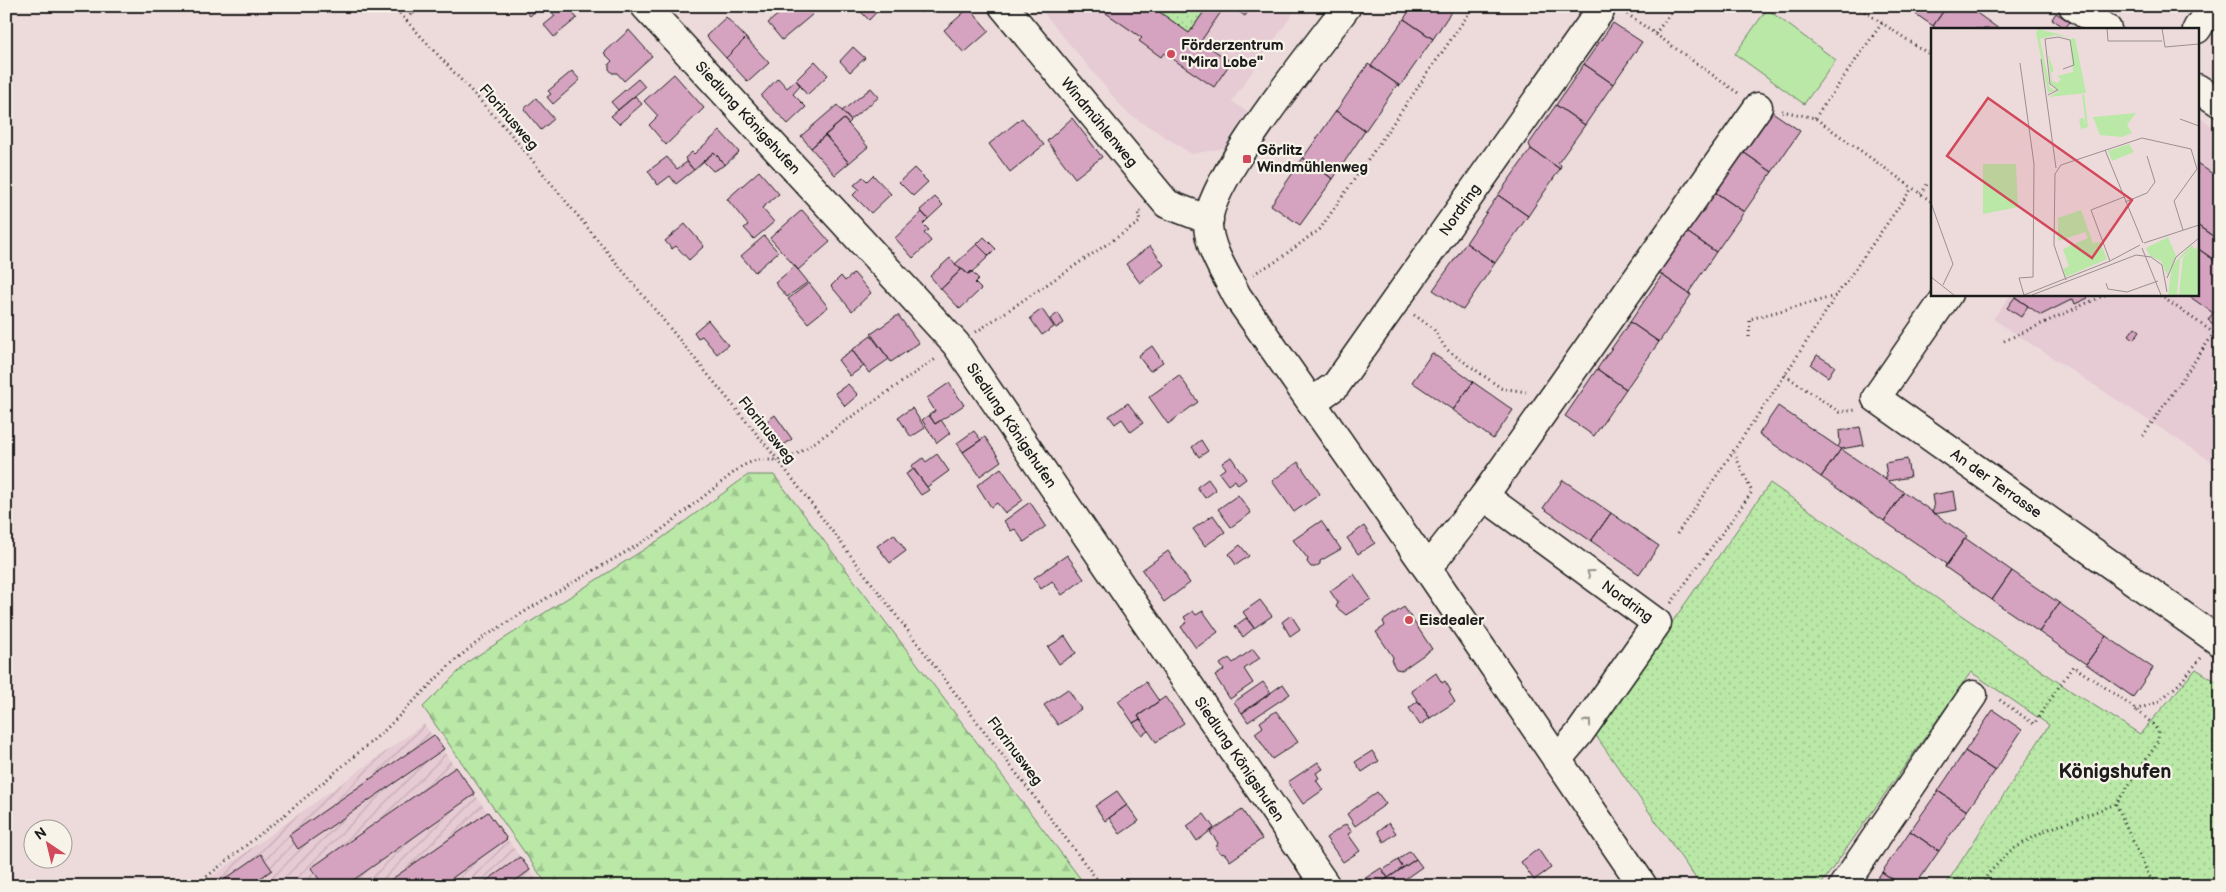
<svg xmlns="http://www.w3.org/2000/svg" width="2226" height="892" font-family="'Balsamiq Sans',sans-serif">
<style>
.built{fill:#e6cad4}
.industrial{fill:url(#industrial-furrows)}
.grass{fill:url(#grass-dots);stroke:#6a8262}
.forest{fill:url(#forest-firs);stroke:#6a8262}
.pitch{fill:#b9e8a7;stroke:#6a8262}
.building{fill:#d5a3c0;stroke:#1c1c1c}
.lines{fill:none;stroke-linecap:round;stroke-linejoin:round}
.minor-casing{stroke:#1c1c1c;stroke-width:31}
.path{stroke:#1c1c1c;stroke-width:3;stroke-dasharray:1 4;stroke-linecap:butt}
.minor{stroke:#f7f3e8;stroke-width:28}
.oneway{stroke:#94928c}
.poi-dot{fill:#d1495b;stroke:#f7f3e8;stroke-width:2}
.labels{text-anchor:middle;stroke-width:4.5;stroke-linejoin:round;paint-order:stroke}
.poi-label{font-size:15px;font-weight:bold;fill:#1c1c1c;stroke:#f7f3e8;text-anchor:start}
.street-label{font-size:15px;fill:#1c1c1c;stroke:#f7f3e8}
.district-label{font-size:20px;font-weight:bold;fill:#1c1c1c;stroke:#f7f3e8}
.inset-road{fill:none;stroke:#998f8f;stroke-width:1}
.view{fill:#d1495b;fill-opacity:0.15;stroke:#d1495b;stroke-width:2.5}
.inset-edge{fill:none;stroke:#1c1c1c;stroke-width:2.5}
</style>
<defs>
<pattern id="industrial-furrows" width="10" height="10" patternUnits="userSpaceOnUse" patternTransform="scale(1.25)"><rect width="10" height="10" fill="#e6cad4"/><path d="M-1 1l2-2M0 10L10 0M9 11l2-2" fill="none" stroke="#c5adb5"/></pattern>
<pattern id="grass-dots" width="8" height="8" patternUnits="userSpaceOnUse" patternTransform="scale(1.25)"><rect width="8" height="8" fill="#b9e8a7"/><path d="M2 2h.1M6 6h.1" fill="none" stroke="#9ec68f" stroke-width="1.8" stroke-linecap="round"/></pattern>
<pattern id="forest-firs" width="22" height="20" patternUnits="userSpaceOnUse" patternTransform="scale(1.25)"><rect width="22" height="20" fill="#b9e8a7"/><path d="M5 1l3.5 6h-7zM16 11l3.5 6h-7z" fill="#9ec68f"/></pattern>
</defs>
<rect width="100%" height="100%" fill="#eddbdc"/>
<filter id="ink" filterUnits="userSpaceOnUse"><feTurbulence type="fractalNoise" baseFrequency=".02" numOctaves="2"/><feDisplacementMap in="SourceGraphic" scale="10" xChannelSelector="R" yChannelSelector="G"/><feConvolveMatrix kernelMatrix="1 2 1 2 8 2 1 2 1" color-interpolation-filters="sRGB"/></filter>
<g filter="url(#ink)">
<path class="built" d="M1038,6H1298L1232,101L1247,112L1224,148L1192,154L1126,112Z
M2197,116L2220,131V467L1993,319L2011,294H2197Z"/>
<path class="industrial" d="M424,724L541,886H199Z"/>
<path class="grass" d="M1151,6H1208L1189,33Z
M1770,483L2071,691L2140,734L2196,669L2220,684V886H1945L2049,725L1971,672L1820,886H1701L1594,733Z"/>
<path class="forest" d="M748,475H774L1086,886H548L423,707L469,661L662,538Z"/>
<path class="pitch" d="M1767,9L1836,60L1804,104L1735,54Z"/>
<path class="building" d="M404,6H423L411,16Z
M521,6H540V7L530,16Z
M547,6H567L577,18L554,37L544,25L555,16Z
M788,6H806L813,14L782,40L768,23Z
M858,6H882L869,20L857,8Z
M915,6H929L922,13Z
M1096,6H1151L1189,33L1208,6H1225L1201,41L1231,62L1214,87L1164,53L1161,57L1139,41L1142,38Z
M1231,6H1251L1245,16Z
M1412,6H1455L1433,39L1404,19Z
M1904,6H1947L1933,26Z
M1947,6H1967L1999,29H1937L1933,26Z
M969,8L989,31L964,53L944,30Z
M2056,13L2070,22L2065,28L2052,19Z
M726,17L746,38L726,58L706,36Z
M1404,19L1433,39L1400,86L1371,66Z
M1613,23L1642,42L1613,84L1584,64Z
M629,30L652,56L624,81L617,73H612L609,69V64L612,61L604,53Z
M746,38L769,63L748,82L726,58Z
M853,47L865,58L850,72L840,61Z
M815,61L828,75L807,95L796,80Z
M1368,64L1400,86L1397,85L1365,131L1336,111Z
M1584,64L1613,84L1585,125L1556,105Z
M572,71L580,80L553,104L547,97L551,94L548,91Z
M674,74L704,108L666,145L649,125L658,116L644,101Z
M778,78L787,88L796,80L801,85L793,94L806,107L788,124L761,96Z
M638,79L645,87L618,110L611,102Z
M871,88L879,97L850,120L842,111Z
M635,96L642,104L619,124L611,116Z
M536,98L554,119L541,130L524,109Z
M837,105L851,121L848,124L844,119L811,148L801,136Z
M1556,105L1585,125L1558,163L1561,165L1560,169L1531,149L1529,144Z
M1336,111L1365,131L1333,179L1303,158Z
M1771,111L1800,131L1772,172L1743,152Z
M1022,118L1044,145L1010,172L989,144Z
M1072,118L1102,157L1075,178L1047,141Z
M844,119L868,147L849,163L825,135Z
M720,131L739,152L725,165L714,152L694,170L691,167L685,158L692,152L694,154Z
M825,135L849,163L835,175L811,148Z
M1531,149L1560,169L1528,216L1498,195Z
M714,152L725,165L713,171L703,161Z
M1743,152L1772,172L1744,212L1715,192Z
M667,157L677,169L687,162L694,170L676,184L670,176L658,185L648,171Z
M1303,158L1333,179L1300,225L1271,205Z
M2197,163L2220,179V241L2197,225Z
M914,168L928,182L913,196L899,182Z
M759,171L779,194L762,208L774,222L754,239L744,228L748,225L727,199Z
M873,175L891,194L871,213L853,195L859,189L854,185L863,177L867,181Z
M1715,192L1744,212L1716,252L1687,232Z
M1498,195L1528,216L1495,263L1466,243Z
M935,197L943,205L928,219L920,210Z
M802,210L830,242L798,270L770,238Z
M922,212L928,219L923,224L929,230L924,233L931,241L913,258L895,238Z
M685,224L704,246L689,260L676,246L672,249L665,241Z
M2197,225L2220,241V264L2197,248Z
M1687,232L1716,252L1689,292L1691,295L1659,273Z
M764,236L778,252L755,272L741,256Z
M984,237L996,249L989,256L977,244Z
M1466,243L1495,263L1463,310L1433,290Z
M977,244L989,256L972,272L968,274L955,264Z
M1150,246L1164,265L1140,283L1126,264Z
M2197,248L2220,264V304L2213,313L2186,294H2197Z
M950,258L961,270L941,289L930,276Z
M795,266L808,282L787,297L775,283Z
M962,269L968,274L971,271L979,279L975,283L981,289L960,309L941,289Z
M854,273L871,293L852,311L831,286L841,276L845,281Z
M1662,275L1691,295L1659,342L1630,322Z
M809,283L828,307L808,323L788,299Z
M2017,294H2086L2088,298L2075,304L2073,299L2041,315L2015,297Z
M2015,297L2028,306L2021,317L2007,308Z
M2220,303V329L2208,320Z
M1042,309L1054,327L1042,335L1030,318Z
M1058,313L1064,323L1056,328L1050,319Z
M898,315L919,343L891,362L871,334Z
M708,320L728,345L717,354L702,336L698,338L694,332Z
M1630,322L1659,342L1626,389L1597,369Z
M2135,327L2140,331L2134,339L2129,335Z
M871,336L889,359L869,373L852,350Z
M1152,346L1163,362L1150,371L1138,356Z
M852,350L864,366L850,376L838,360Z
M1432,353L1473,382L1453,410L1412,382Z
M1817,355L1835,366L1828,377L1811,365Z
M1597,369L1626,389L1594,436L1565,416Z
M1179,375L1198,402L1168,424L1149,397Z
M1473,382L1513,410L1493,439L1453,410Z
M949,383L964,405L935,424L929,415L935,411L927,398Z
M848,384L858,395L845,406L835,393Z
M1128,403L1143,423L1131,432L1122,419L1115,424L1109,416Z
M1778,406L1841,449L1821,477L1759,434Z
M912,408L925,428L911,437L898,417Z
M775,415L792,439L780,448L763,424Z
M929,415L935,424L941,420L950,433L937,443L922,420Z
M1860,427L1864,445L1841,449L1838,447L1840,443L1839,431Z
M974,431L981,440L963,452L957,443Z
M985,437L1001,461L980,476L963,452Z
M1201,440L1208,451L1199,457L1192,447Z
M1841,449L1904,492L1884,521L1821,477Z
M937,454L949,471L927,487L911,466L923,458L926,462Z
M1231,457L1246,479L1238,485L1235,480L1228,485L1219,473L1226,468L1222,463Z
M1907,459L1910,477L1888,481L1885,479L1887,476L1885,463Z
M1298,462L1320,494L1294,512L1272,481Z
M1001,468L1023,500L1005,513L997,503L991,507L977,485Z
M914,469L929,490L921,495L906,474Z
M1208,479L1216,490L1205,498L1197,487Z
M1563,480L1611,513L1591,541L1543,508Z
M1954,491L1957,510L1934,514L1932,512L1934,508L1932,495Z
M1904,492L1967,536L1945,567L1946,564L1884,521Z
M1238,495L1251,513L1231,527L1218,509Z
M1030,502L1046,526L1024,542L1015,529L1011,531L1004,521Z
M1611,513L1659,546L1639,574L1591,541Z
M1213,515L1225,532L1205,546L1193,529Z
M1321,521L1341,549L1320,561V564L1315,567H1311L1307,562L1308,559L1293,540Z
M1364,526L1375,543L1358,554L1347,538Z
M894,534L906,551L890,563L877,546Z
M1965,538L2012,571L1992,600L1945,567Z
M1240,545L1249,556L1236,565L1229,554Z
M1168,551L1190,583L1164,602L1142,570Z
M1067,555L1084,579L1062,595L1052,581L1041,589L1034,578Z
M2012,571L2059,603L2039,632L1992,600Z
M1354,574L1371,599L1346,615L1336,607L1338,603L1330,591Z
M1260,600L1272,616L1254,628L1243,612Z
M2059,603L2106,636L2086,664L2039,632Z
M1404,607L1432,649L1402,670L1396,669L1392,662L1393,657L1376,632L1385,626L1383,621Z
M1193,611L1196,615L1203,611L1218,632L1196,648L1181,627L1187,622L1184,617Z
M1291,615L1300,629L1290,636L1282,622Z
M1246,618L1254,628L1243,637L1235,626Z
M1065,636L1076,653L1059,664L1048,647Z
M2106,636L2153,668L2133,697L2086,664Z
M1253,649L1260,658L1244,669L1253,683L1230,699L1215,676L1224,670L1220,664L1229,658L1233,663Z
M1436,673L1442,683L1445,681L1451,691L1449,692L1455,702L1430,718L1411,691Z
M1146,682L1159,701L1138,716L1140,719L1133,723L1118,701Z
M1263,682L1271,693L1242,713L1234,702Z
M1283,684L1290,694L1248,722L1242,713Z
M1068,689L1081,709L1058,725L1044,705Z
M1165,697L1184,723L1156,742L1138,716Z
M1418,701L1430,718L1420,725L1409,708Z
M1993,710L2022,730L1995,771L1965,751Z
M1276,711L1298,742L1272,759L1255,733L1263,727L1260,722Z
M1140,719L1148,731L1142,735L1133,723Z
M434,735L444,749L298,849L289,835Z
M1372,751L1379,761L1362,772L1355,762Z
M1965,751L1995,771L1967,811L1938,791Z
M1318,762L1323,769L1316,773L1319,778L1316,780L1323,790L1303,804L1288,782Z
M456,767L475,794L345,886H324L311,868Z
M1117,791L1127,805L1105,821L1095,806Z
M1938,791L1967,811L1939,851L1910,831Z
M1377,792L1386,804L1355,826L1347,814Z
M1127,805L1139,821L1120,834L1109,818Z
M1242,810L1262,839L1230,861L1225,854L1220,853L1216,848L1218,843L1210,832Z
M488,812L507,839L441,886H382Z
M1204,814L1214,828L1197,841L1187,826Z
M1389,823L1396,833L1384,842L1378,831Z
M1346,824L1352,832L1348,834L1360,851L1343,862L1326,838Z
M1910,831L1939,851L1915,886H1902L1882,872Z
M1538,849L1551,868L1534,880L1521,862Z
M1410,851L1416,859L1403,868L1398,860Z
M261,854L272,870L249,886H215Z
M520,857L530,870L508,886H479Z
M1416,859L1422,867L1395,886H1376Z
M1398,860L1403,868L1388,878L1383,870Z
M1381,868L1388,878L1376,886H1359L1358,883Z
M1882,872L1902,886H1872Z
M1288,880L1293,886H1279Z"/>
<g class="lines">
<g class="minor-casing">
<g id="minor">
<path id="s1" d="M645,6L956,344L1326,886"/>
<path id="s2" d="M1003,6L1167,204L1209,220"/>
<path d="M1347,6C1318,46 1205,183 1208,226C1210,251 1226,274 1237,296L1425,565L1643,886"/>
<path d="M2073,6L2107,29"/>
<path d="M2197,29L2212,6"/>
<path d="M2197,88L2220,103"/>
<path id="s3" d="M1948,294L1876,398L2220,642"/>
<path id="s4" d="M1312,402L1336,385L1600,11"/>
<path id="s5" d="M1484,496L1657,623L1579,734L1557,760"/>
<path d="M1425,565L1437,556L1484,496L1758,107"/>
<path d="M1843,886L1973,695"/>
</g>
</g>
<path class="path" d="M393,6L509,132L778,460L1102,886
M1856,6L1932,56
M1623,11L1738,93
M1655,34L1676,6
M1782,111L1815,118L1932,202
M1815,118L1882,23
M1921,194L1928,183
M1253,274L1275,262L1320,229L1474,6
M1414,315L1433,328L1446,349L1501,388L1526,392
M976,332L1140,222L1138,212L1141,211
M2214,333L2218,328
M1749,337L1750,319L1836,296L1912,188
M2004,341L2107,294
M1785,375L1839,412L1856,410
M2143,436L2214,333L2158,294
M1677,534L1785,375L1836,296
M1671,603L1752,492L1734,453
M2135,710L2158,702L2179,684L2201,658
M2116,804L2149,876L2159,886
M195,886L293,808L384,731L454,661L484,637L550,596L655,535L742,466L756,460H778L799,453L937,358
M1983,886L1987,875L2010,851L2044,831L2116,804L2156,745C2158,739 2160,735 2157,730C2148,714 2090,678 2073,666L2034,724L1997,698"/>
<use href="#minor" class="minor"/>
</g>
<defs><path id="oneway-chevron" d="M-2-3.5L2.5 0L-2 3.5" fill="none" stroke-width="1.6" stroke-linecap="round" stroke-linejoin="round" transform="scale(1.25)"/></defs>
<g class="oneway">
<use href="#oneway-chevron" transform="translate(1590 573) rotate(-144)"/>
<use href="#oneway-chevron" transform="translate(1588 722) rotate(-55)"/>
</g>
</g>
<g class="poi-dot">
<circle cx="1171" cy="54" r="5"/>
<rect x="1242" y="154" width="10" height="10" rx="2.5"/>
<circle cx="1409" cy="620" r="5"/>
</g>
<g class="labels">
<g class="poi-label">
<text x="1181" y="50">Förderzentrum<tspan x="1181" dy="17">"Mira Lobe"</tspan></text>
<text x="1257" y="155">Görlitz<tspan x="1257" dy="17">Windmühlenweg</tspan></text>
<text x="1419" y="625">Eisdealer</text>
</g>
<g class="street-label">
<text transform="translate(509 117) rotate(49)" y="5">Florinusweg</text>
<text dy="5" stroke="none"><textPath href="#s1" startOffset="152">Siedlung Königshufen</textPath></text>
<text dy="5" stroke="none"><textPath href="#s2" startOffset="151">Windmühlenweg</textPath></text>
<text dy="5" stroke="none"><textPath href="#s4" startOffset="244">Nordring</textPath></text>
<text dy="5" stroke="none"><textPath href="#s1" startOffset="558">Siedlung Königshufen</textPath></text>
<text transform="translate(767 430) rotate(51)" y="5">Florinusweg</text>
<text dy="5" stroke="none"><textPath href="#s3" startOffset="274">An der Terrasse</textPath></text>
<text dy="5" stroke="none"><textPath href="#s5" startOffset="178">Nordring</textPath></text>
<text transform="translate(1015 751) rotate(53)" y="5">Florinusweg</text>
<text dy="5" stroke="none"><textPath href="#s1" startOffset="962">Siedlung Königshufen</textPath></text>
</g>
<g class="district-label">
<text x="2115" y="778">Königshufen</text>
</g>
</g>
<g transform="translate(1931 28)">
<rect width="268" height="268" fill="#eddbdc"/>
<path d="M107,1L139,9L124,7L109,11L119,60L126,62L117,65L105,5ZM144,10L155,65L118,69L128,63L120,56L117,26L123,43L120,44L121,53L127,55L130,51L126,48L142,44L139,11ZM198,116L203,124L181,133L177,123ZM150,182L162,215L169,214L176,231L135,249L132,241L138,238L132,221L157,210L154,204L127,213V190ZM237,209L245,228L236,247L230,233L219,228L215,220ZM260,217L263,220L249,231L246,267H237L241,238Z" fill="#b9e8a7"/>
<path d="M205,85L196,97L201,105L191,109L169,107L162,89ZM52,136H85L87,179L52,186Z" fill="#b9e8a7"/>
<path d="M263,220L267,221V267H248L252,230Z" fill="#b9e8a7"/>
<path d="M153,66L157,99L150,101L148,91L153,90L155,98L151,67Z" fill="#b9e8a7"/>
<path class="inset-road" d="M176,0L177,13H231M231,0L234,19L268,16M110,31L125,140M89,35L103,136L102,249L88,250L93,267M117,67L127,62L119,56L114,11L127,9L139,12L143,37L132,41M249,91L268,98M174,122L212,215M194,174L216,165L224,154L216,128M0,175L22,236L12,257M213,215L268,197M211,220L230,267M179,233L160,182L193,169M0,249L23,267M236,250L245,229L268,210M135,252L123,217L124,146L130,137L211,110L260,121L266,141L243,173L252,202M175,255L177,261L196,264L227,253M93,267L179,233L209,217M101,267L205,227L220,229L231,237L236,264"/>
<path class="view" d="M57,70L201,172L161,230L16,128Z"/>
<rect width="268" height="268" class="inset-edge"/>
</g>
<rect width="2226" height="892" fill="none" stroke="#f7f3e8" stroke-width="25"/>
<rect x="12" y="12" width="2201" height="867" fill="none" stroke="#1c1c1c" stroke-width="2" filter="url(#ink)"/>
<g transform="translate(48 844) rotate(325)"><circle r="24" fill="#f7f3e8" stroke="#9f9d96"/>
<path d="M0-4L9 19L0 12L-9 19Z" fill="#d1495b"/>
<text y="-8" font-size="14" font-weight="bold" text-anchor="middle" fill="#1c1c1c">N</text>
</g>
</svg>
